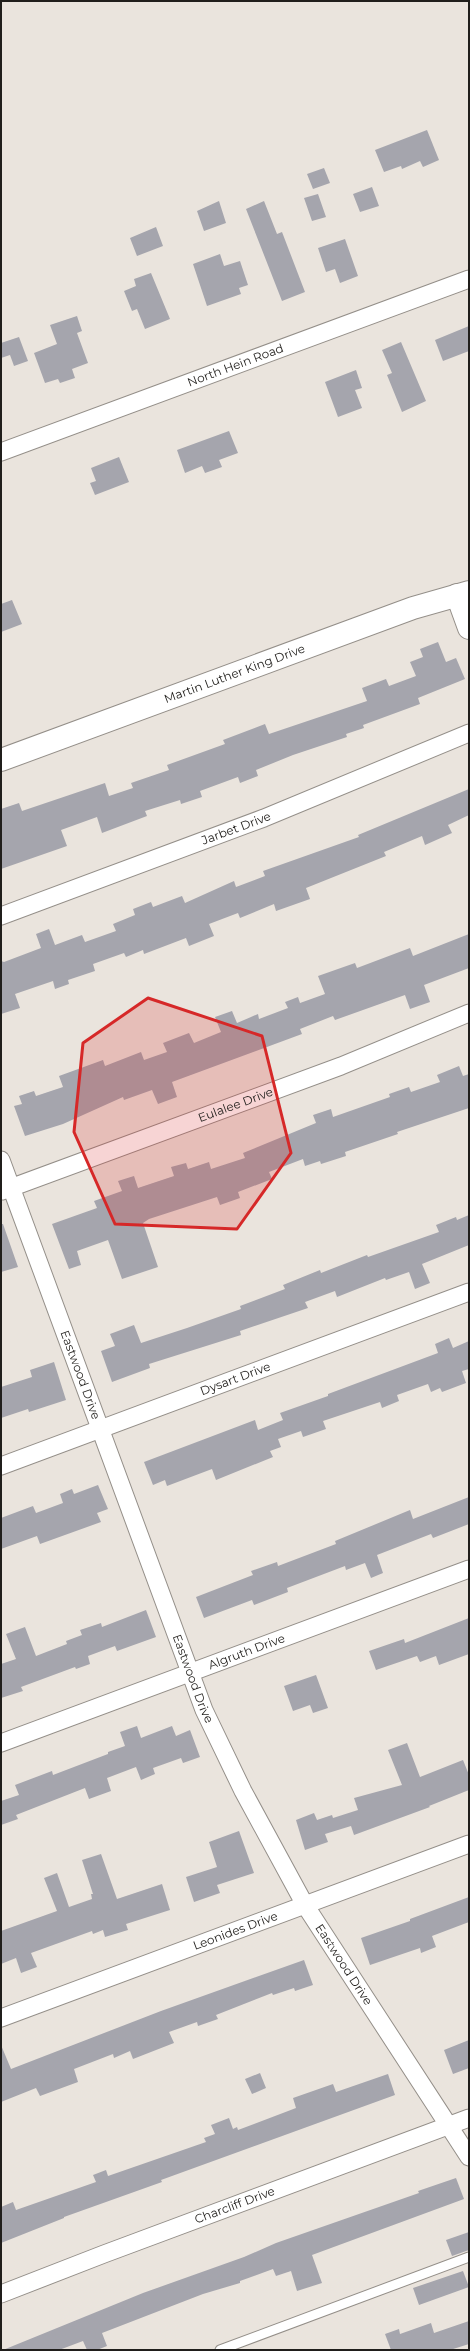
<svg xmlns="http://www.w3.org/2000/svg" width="470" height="2351" font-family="Montserrat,sans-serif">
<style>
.building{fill:#a5a5ad}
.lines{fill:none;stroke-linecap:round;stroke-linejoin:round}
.lane-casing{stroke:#948f89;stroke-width:11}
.street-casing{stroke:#948f89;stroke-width:19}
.secondary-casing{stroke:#948f89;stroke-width:24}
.lane{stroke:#fff;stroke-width:9}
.street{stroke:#fff;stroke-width:17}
.secondary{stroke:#fff;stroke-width:22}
.marked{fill:#d62828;fill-opacity:0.2;stroke:#d62828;stroke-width:3;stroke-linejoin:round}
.labels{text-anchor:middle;stroke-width:3;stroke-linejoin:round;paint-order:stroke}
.street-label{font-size:12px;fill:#201e1b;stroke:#f7f1ea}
</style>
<rect width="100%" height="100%" fill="#eae4dd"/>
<path class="building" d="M427,130L439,160L423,167L420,161L402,169L401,166L384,172L375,150Z
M324,168L330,183L313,189L307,174Z
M372,187L379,206L360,212L353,194Z
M318,194L326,217L312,221L304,198Z
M219,201L226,223L204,231L197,211Z
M264,201L277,234L282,232L305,292L282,301L246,209Z
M156,227L163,246L137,256L130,238Z
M345,239L358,276L340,283L335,269L326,272L318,248Z
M220,254L224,266L240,261L248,285L239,288L241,294L207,306L193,264Z
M151,273L170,319L145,329L137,309L132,311L124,291L136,286L134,279Z
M77,316L82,331L77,333L88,363L72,369L75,378L60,383L58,379L45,383L34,353L57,344L50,325Z
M469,326V351L443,361L435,340Z
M19,337L28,361L14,366L10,355L1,358V343Z
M401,342L426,401L402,412L387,375L392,373L382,350Z
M356,370L362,388L355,390L362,408L338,417L325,382Z
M229,431L238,453L219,460L222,467L205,473L202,466L185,473L177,450Z
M119,457L129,482L95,495L90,483L96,481L91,468Z
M12,600L22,624L1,632V604Z
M438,642L446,662L456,658L465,679L418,698L420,704L363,725L364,728L346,734L347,737L293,755L256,770L258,776L240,783L238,777L200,791L202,797L181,804L180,800L145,811L147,816L102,833L97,817L61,830L67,846L1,869V809L19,803L22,811L105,783L109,796L133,788L131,783L169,770L167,765L225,744L223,740L265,724L269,734L367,701L362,688L386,679L389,686L416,676L410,662L423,657L420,649Z
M469,789V815L448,825L452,833L425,845L422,836L384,852L386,856L306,888L310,899L276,911L274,904L240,918L238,913L209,924L214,936L189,946L186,938L144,954L143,950L126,957L124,953L93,964L95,971L68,980L69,984L55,989L53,981L15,994L20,1008L1,1014V961L4,962L41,948L36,934L49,929L55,945L82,935L85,942L116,931L113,924L135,915L133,909L151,902L153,907L182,896L185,903L234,881L236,887L265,876L263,871L359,837L358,835Z
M469,934V968L424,985L430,1002L410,1009L405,995L335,1020L333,1016L300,1029L302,1034L172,1082L177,1097L158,1104L152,1090L124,1100L123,1097L63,1124L25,1136L14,1106L22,1104L19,1096L34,1091L36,1096L63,1087L59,1076L103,1060L105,1066L141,1052L144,1060L167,1052L163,1043L189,1033L194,1043L221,1032L215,1017L232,1011L237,1023L258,1014L259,1019L288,1008L285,1002L298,997L300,1003L325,994L318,976L355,963L357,968L410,948L413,956Z
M459,1066L463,1076L469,1074V1108L397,1132L398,1134L345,1152L346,1156L321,1164L320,1161L305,1166L303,1159L269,1172L272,1179L238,1192L240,1198L220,1205L217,1197L149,1219L143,1223L158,1267L122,1279L108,1240L77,1251L81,1265L69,1269L52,1224L97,1208L94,1201L122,1191L118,1181L134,1176L138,1188L174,1176L171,1167L186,1163L188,1169L209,1162L211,1169L245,1158L243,1153L316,1123L313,1115L331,1109L333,1117L390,1097L389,1094L409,1087L411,1092L440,1082L437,1075Z
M469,1215V1245L422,1264L430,1283L415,1289L409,1272L386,1280L385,1278L337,1297L335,1291L305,1302L308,1308L240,1331L241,1335L149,1364L150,1368L112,1382L101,1351L115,1346L110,1334L134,1325L141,1343L187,1328L241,1309L240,1306L285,1289L283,1285L320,1270L321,1273L367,1255L368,1257L439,1232L436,1225L456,1217L457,1220Z
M1,1224H3L18,1267L1,1272Z
M449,1338L453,1348L469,1341V1369L462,1371L466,1383L442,1392L440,1388L431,1392L428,1384L397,1395L399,1401L382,1408L380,1402L323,1421L326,1429L303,1437L301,1431L278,1439L281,1447L270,1451L273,1457L216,1480L212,1469L167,1486L165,1480L153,1485L144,1462L255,1420L258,1430L283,1420L280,1413L328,1396V1394L438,1353L435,1344Z
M54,1362L66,1400L29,1412L28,1409L1,1418V1387L32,1377L30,1370Z
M98,1485L108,1509L97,1513L101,1522L40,1544L37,1536L1,1549V1518L33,1506L36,1513L63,1503L60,1494L72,1489L74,1494Z
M469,1497V1524L433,1538L431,1534L377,1555L383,1573L371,1578L365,1563L346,1570L345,1566L287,1588L288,1592L254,1605L252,1600L204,1618L196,1597L253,1575L251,1571L277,1562L278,1566L336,1544L335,1541L410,1510L413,1519Z
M146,1610L156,1637L117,1651L115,1646L88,1656L90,1664L76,1669L75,1667L21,1687L23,1691L1,1698V1664L16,1659L6,1634L25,1627L36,1656L67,1644L66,1641L82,1635L80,1630L101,1623L102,1627Z
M469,1618V1654L439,1665L436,1656L420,1662L417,1656L376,1670L369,1651L404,1639L405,1643Z
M316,1675L328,1708L313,1713L310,1705L293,1711L284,1686Z
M137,1726L141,1738L172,1726L176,1736L190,1730L200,1757L183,1763L181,1758L153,1768L155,1774L141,1780L136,1767L107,1778L111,1791L89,1799L85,1788L16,1815L18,1819L1,1825V1801L19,1795L15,1785L52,1771L53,1775L108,1754V1752L125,1746L120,1732Z
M407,1743L420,1777L463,1760L469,1775V1790L429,1806L430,1807L354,1835L351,1826L325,1834L328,1842L305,1850L296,1820L314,1813L317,1820L332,1815L333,1818L358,1810L354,1798L402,1785L388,1750Z
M239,1831L254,1873L217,1885L220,1893L194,1902L186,1877L217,1867L209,1842Z
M101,1854L117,1899L162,1884L170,1910L126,1924L128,1930L105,1937L103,1930L93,1934L92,1931L31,1953L37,1967L21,1973L16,1958L1,1964V1931L57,1911L44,1878L57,1873L69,1907L92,1899L91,1894H93L82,1860Z
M469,1897V1922L432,1936L436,1947L421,1953L420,1948L370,1965L361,1938L410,1921V1919Z
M304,1960L313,1985L295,1991L294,1988L273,1995L272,1993L216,2015L218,2019L198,2026L197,2022L169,2032L174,2043L133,2059L130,2051L114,2058L113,2054L74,2069L78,2082L40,2096L36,2088L1,2102V2045L11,2069L161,2011Z
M469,2040V2068L453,2074L444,2050Z
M260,2073L266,2088L252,2094L245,2079Z
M388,2074L395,2095L161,2180L162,2182L64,2217V2218L1,2243V2207L13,2202L16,2210L96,2182L93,2175L106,2170L108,2176L206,2142L204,2138L215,2134L211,2125L229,2118L233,2129L237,2127L238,2130L296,2108L293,2098L333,2084L336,2092Z
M456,2178L464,2199L312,2255L322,2283L297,2291L291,2271L276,2276L273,2269L240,2281V2283L203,2294L102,2333L107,2346L97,2350H87L83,2341L59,2350H3L143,2293L244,2257L276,2243L419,2193L418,2191Z
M469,2232V2250L452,2256L446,2240Z
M463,2271L469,2287L419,2305L413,2288Z
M469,2321V2344L450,2350H391L385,2334L399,2329L400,2334L431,2323L434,2333Z"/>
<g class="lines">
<g class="lane-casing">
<path id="lane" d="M220,2350L469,2257"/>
</g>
<g class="street-casing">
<g id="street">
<path id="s1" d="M1,452L469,279"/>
<path id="s2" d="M1,916L264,818L469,733"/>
<path id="s3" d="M1,1160L204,1710L243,1791L305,1905L469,2157"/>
<path id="s4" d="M2,1191L341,1066L469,1013"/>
<path id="s5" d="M1,1466L469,1292"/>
<path id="s6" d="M1,1743L469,1569"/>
<path id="s7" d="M1,2018L469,1844"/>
<path id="s8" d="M1,2294L104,2254L469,2118"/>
</g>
</g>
<g class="secondary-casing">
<g id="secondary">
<path d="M457,595L469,628"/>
<path id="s9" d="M1,760L413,608L469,592"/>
</g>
</g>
<use href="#lane" class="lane"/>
<use href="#street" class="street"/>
<use href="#secondary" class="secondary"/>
</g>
<path class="marked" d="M148,998L262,1036L291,1153L237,1229L115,1224L74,1132L83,1043Z"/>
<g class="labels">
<g class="street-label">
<text dy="4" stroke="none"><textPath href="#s1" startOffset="250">North Hein Road</textPath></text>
<text dy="4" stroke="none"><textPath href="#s9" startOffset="249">Martin Luther King Drive</textPath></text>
<text dy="4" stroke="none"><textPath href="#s2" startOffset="251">Jarbet Drive</textPath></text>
<text dy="4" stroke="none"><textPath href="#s4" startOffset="249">Eulalee Drive</textPath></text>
<text dy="4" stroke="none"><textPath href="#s3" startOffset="229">Eastwood Drive</textPath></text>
<text dy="4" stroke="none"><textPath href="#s5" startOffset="250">Dysart Drive</textPath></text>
<text dy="4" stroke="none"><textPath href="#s6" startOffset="262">Algruth Drive</textPath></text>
<text dy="4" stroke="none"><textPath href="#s3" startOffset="553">Eastwood Drive</textPath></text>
<text dy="4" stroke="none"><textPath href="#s7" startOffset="250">Leonides Drive</textPath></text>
<text dy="4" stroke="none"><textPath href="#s3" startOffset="877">Eastwood Drive</textPath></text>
<text dy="4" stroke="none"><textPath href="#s8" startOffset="250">Charcliff Drive</textPath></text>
</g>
</g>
<rect width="470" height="2351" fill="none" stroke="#201e1b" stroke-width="4"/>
</svg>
